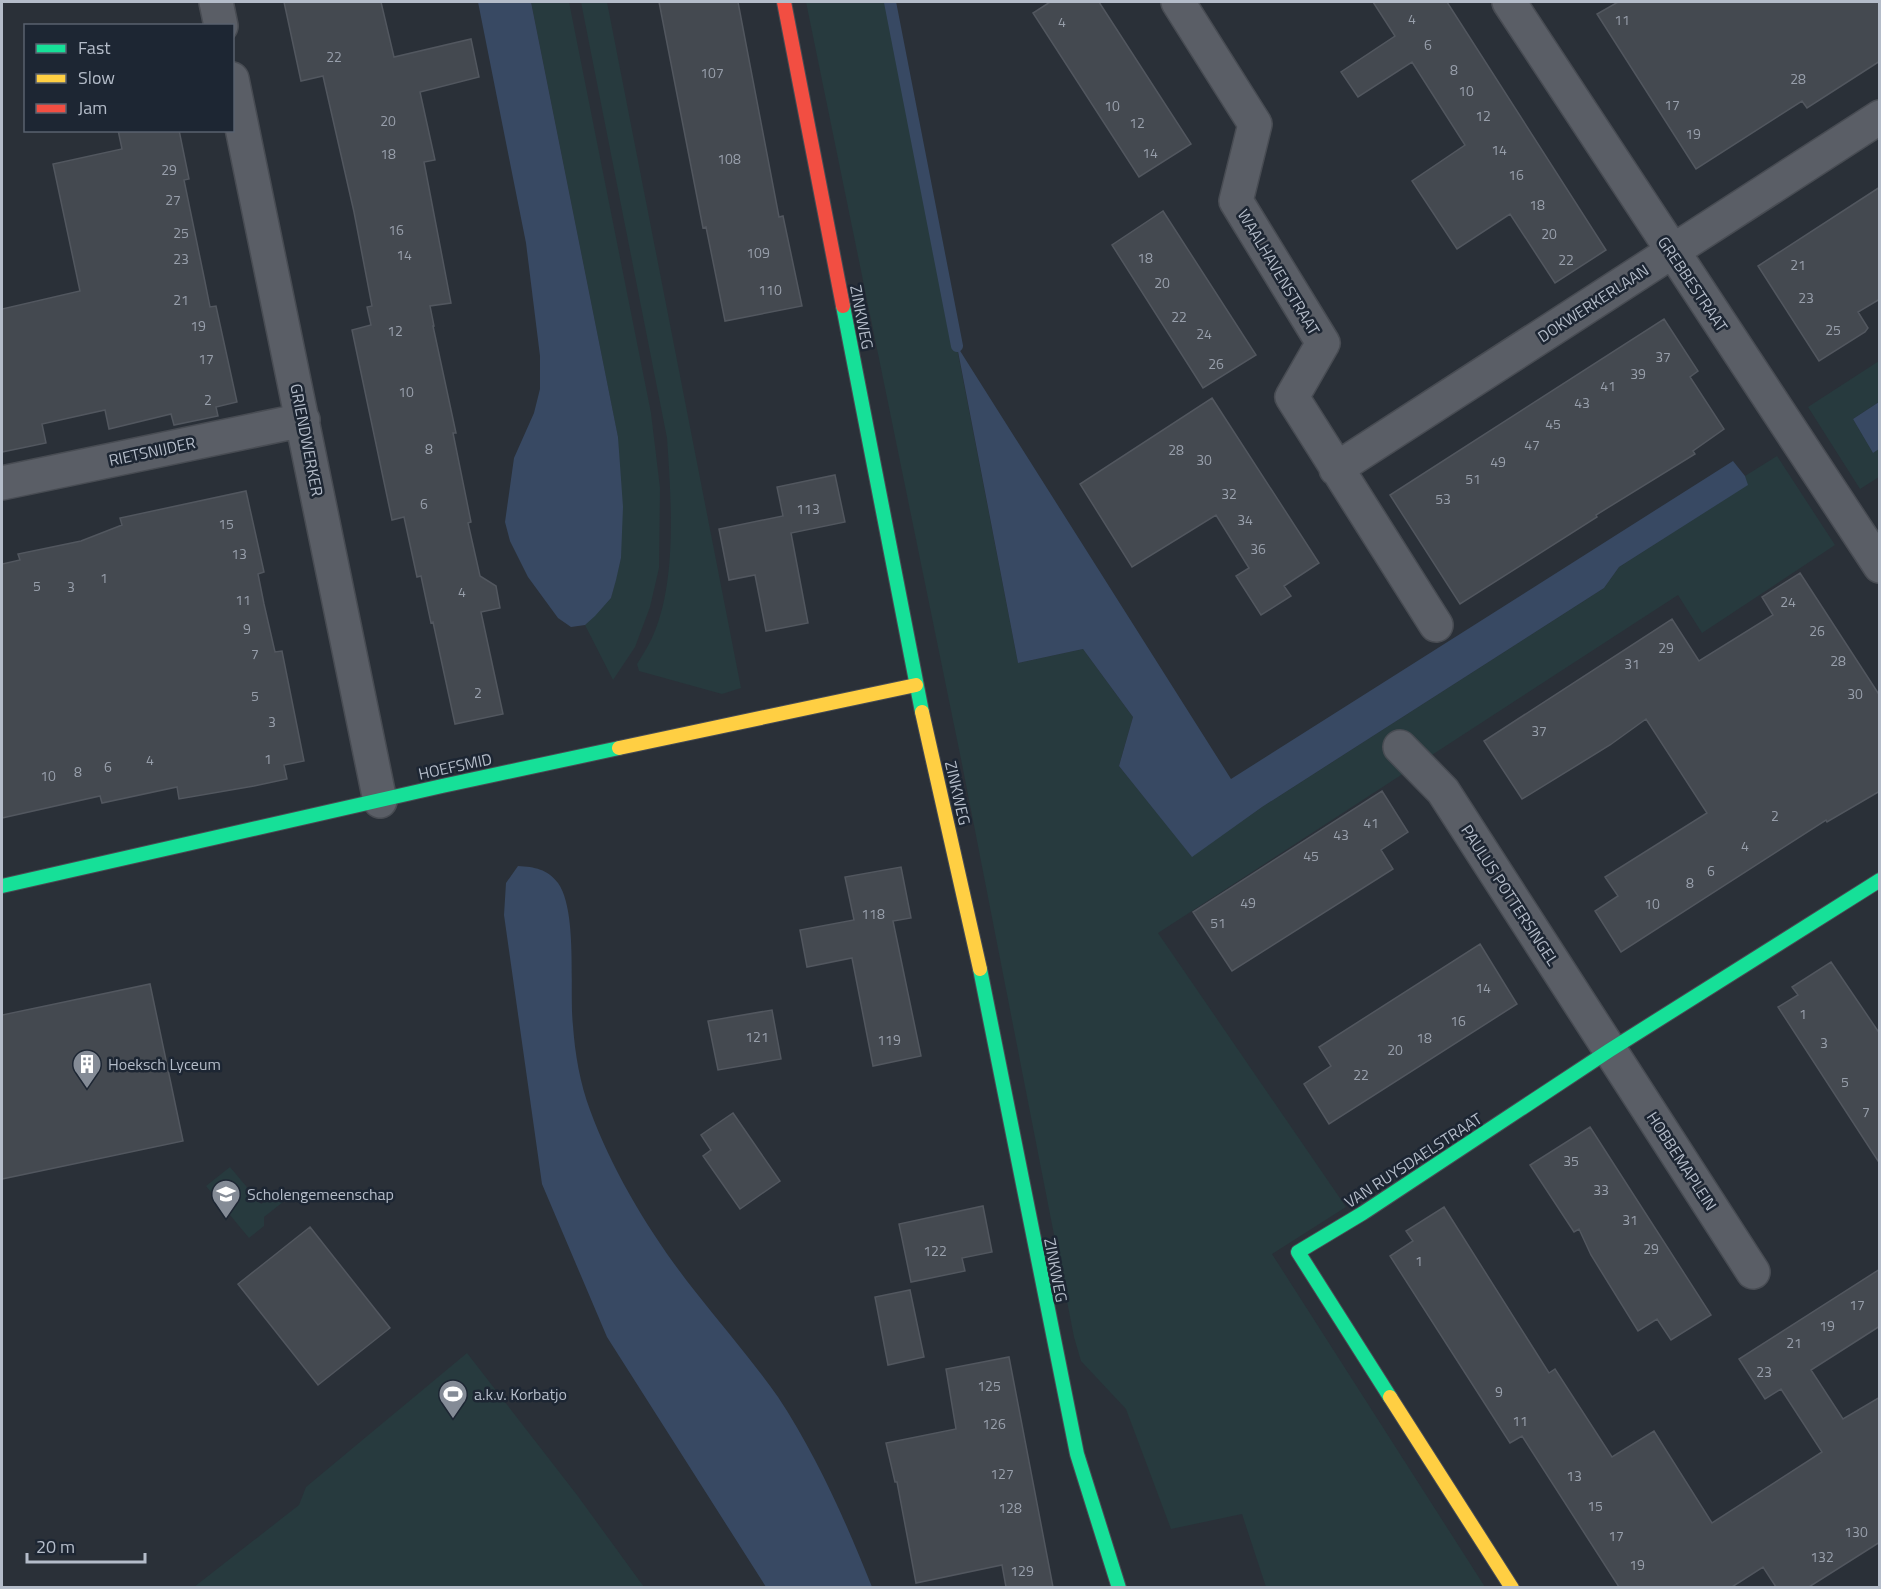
<svg xmlns="http://www.w3.org/2000/svg" width="1881" height="1589" font-family="'Titillium Web',sans-serif">
<style>
.green{fill:#273a3e}
.water{fill:#384963}
.lines{fill:none;stroke-linecap:round;stroke-linejoin:round}
.stream{stroke:#384963;stroke-width:12}
.building{fill:#444950;stroke:#52575f;stroke-width:1.5}
.street-casing{stroke:#484c53;stroke-width:36}
.fast-casing{stroke:#484c53;stroke-width:16}
.slow-casing{stroke:#484c53;stroke-width:16}
.jam-casing{stroke:#484c53;stroke-width:16}
.street{stroke:#5a5e66;stroke-width:33}
.fast{stroke:#16e098;stroke-width:14}
.slow{stroke:#ffcf43;stroke-width:14}
.jam{stroke:#f24e42;stroke-width:14}
.labels{text-anchor:middle;stroke-width:5;stroke-linejoin:round;paint-order:stroke}
.number-label{font-size:14px;fill:#989fab}
.street-label{font-size:16px;fill:#b4bcc9;stroke:#1d2633}
.poi-label{font-size:16px;fill:#b4bcc9;stroke:#1d2633;text-anchor:start}
</style>
<rect width="100%" height="100%" fill="#2a3038"/>
<path class="green" d="M531,2H569L651,413L660,488L659,568L650,607L635,647L613,680L585,625L611,598L621,558L618,437Z
M581,2H607L741,688L722,694L639,671L637,664C642,656 647,648 651,640C678,584 671,498 667,438Z
M806,2H890L1018,663L1083,649L1133,717L1119,766L1192,856L1262,807L1604,588L1619,567L1747,485L1745,476L1777,456L1835,545L1702,633L1678,595L1158,933L1346,1207L1272,1254L1485,1587H1266L1242,1514L1171,1529L1126,1409L1081,1361L1074,1337L962,764Z
M1879,361V402L1853,419L1873,453L1879,449V477L1860,489L1808,407Z
M230,1167L261,1204L276,1193L283,1202L264,1217V1226L249,1238L206,1186Z
M467,1353L577,1495L644,1587H194L299,1505L306,1487Z"/>
<path class="water" d="M478,2H531L618,437L623,507L621,558L616,580L611,598L595,616L585,625L571,627L558,618L528,577L510,541L505,522L514,458L534,413L540,389V356L526,243Z
M957,346L1231,779L1733,461L1745,476L1748,485L1619,567L1604,588L1262,807L1192,857L1119,766L1133,717L1083,649L1018,663Z
M1879,402V449L1873,453L1853,419Z
M518,866C535,867 547,869 558,883C578,911 569,991 573,1026C575,1054 580,1083 590,1110C613,1173 653,1238 694,1290C722,1326 752,1360 778,1397C817,1456 846,1522 872,1587H766L607,1337L542,1184L504,915L506,883Z"/>
<g class="lines">
<path class="stream" d="M890,2L957,346"/>
</g>
<path class="building" d="M284,2H381L394,57L471,39L479,77L420,92L435,160L424,162L451,303L430,306L434,326H433L456,433H453L471,522L468,523L480,576L496,586L500,608L481,612L503,714L455,724L433,622L431,623L421,576L417,577L404,517L392,520L352,330L371,325L367,307L372,306L354,212L323,76L301,81Z
M659,2H738L779,217L783,216L802,306L725,321L706,227L703,228Z
M1050,2H1099L1191,144L1139,177L1033,13Z
M1373,2H1447L1606,250L1555,283L1510,214L1457,249L1412,181L1465,145L1412,62L1358,97L1341,72L1395,36Z
M1618,2H1880V61L1807,108L1802,101L1696,169L1597,14Z
M118,130H179L189,179L184,180L204,277L210,307L216,306L237,402L216,407L218,416L174,425L171,414L109,429L105,410L42,424L46,443L2,452V309L80,291L53,164L122,149Z
M1880,187V299L1858,312L1868,328L1865,332L1819,361L1758,266Z
M1163,211L1256,355L1203,388L1112,245Z
M1664,319L1698,371L1690,377L1724,429L1693,451L1695,454L1596,515L1597,517L1460,604L1390,495Z
M1212,398L1319,563L1284,586L1291,596L1261,615L1236,576L1249,568L1216,515L1132,567L1080,484Z
M835,475L845,522L791,533L808,623L766,631L755,575L729,580L719,529L783,516L777,487Z
M246,491L264,572L258,574L264,604L275,652L282,651L304,761L284,765L287,779L254,786L179,799L177,787L102,803L100,796L2,818V564L20,560L18,554L81,541L122,525L120,518Z
M1800,573L1880,696V791L1827,822L1826,820L1621,952L1595,911L1618,896L1605,877L1707,813L1646,719L1610,745L1522,799L1484,741L1672,619L1699,661L1773,615L1762,597Z
M1382,791L1408,832L1381,850L1393,869L1232,971L1193,912Z
M901,867L911,918L893,921L921,1056L873,1066L852,958L807,967L800,930L854,920L845,877Z
M1480,944L1517,1004L1329,1124L1304,1084L1331,1066L1319,1047Z
M1831,962L1880,1034V1164L1778,1007L1798,995L1792,987Z
M150,984L183,1141L2,1179V1015Z
M772,1010L781,1059L718,1070L708,1021Z
M733,1113L780,1181L740,1209L703,1156L711,1150L701,1135Z
M1590,1127L1711,1315L1671,1340L1657,1319L1638,1331L1591,1255L1579,1229L1574,1232L1530,1165Z
M983,1206L992,1252L962,1258L965,1271L911,1282L899,1224Z
M1444,1207L1549,1373L1555,1369L1612,1457L1654,1431L1712,1523L1822,1452L1781,1389L1765,1399L1739,1359L1880,1269V1326L1811,1370L1843,1419L1880,1397V1542L1809,1587H1776L1763,1567L1732,1587H1619L1522,1436L1510,1443L1390,1256L1413,1241L1406,1231Z
M310,1227L390,1328L318,1385L238,1284Z
M910,1290L924,1357L888,1365L875,1297Z
M1009,1357L1053,1587H1006L1002,1565L916,1583L897,1482H895L886,1443L956,1429L946,1369Z"/>
<g class="lines">
<g class="street-casing">
<path id="street" d="M216,2L221,26
M1178,2L1255,124L1236,201L1323,343L1292,397L1436,625
M1509,2L1880,566
M232,79L380,801
M1336,469L1880,117
M2,483L303,420
M1400,747L1443,791L1753,1272"/>
</g>
<g class="fast-casing">
<path id="fast" d="M843,306L922,712
M2,886L442,786L619,748
M980,969L1077,1454L1119,1588
M1390,1397L1298,1252L1363,1213L1610,1050L1880,880"/>
</g>
<g class="slow-casing">
<path id="slow" d="M922,712L980,969
M619,748L916,685
M1390,1397L1512,1588"/>
</g>
<g class="jam-casing">
<path id="jam" d="M784,2L843,306"/>
</g>
<use href="#street" class="street"/>
<use href="#fast" class="fast"/>
<use href="#slow" class="slow"/>
<use href="#jam" class="jam"/>
</g>
<defs>
<g id="building-pin" transform="scale(1.5)"><path d="M0 17L-7.5 6A9.5 9.5 0 1 1 7.5 6Z" fill="#848b96" stroke="#1d2633"/><path d="M-4-6H4V6H1V3H-1V6H-4ZM-2.5-4.3h1.7v1.8h-1.7ZM.8-4.3h1.7v1.8H.8ZM-2.5-1h1.7V.8h-1.7ZM.8-1h1.7V.8H.8Z" fill="#fff"/></g>
<g id="school-pin" transform="scale(1.5)"><path d="M0 17L-7.5 6A9.5 9.5 0 1 1 7.5 6Z" fill="#848b96" stroke="#1d2633"/><path d="M0-5L7-2L0 1L-7-2ZM-4 1L0 2.5L4 1V4Q0 6-4 4Z" fill="#fff"/></g>
<g id="stadium-pin" transform="scale(1.5)"><path d="M0 17L-7.5 6A9.5 9.5 0 1 1 7.5 6Z" fill="#848b96" stroke="#1d2633"/><path d="M0-5a6.5 5 0 1 0 0 10a6.5 5 0 1 0 0-10ZM-3.5-1.8h7v3.6h-7Z" fill="#fff"/></g>
</defs>
<g fill-rule="evenodd">
<use href="#building-pin" x="87" y="1064"/>
<use href="#school-pin" x="226" y="1194"/>
<use href="#stadium-pin" x="453" y="1394"/>
</g>
<g class="labels">
<g class="number-label">
<text x="1412" y="24">4</text>
<text x="1622" y="25">11</text>
<text x="1062" y="27">4</text>
<text x="1428" y="50">6</text>
<text x="334" y="62">22</text>
<text x="1454" y="75">8</text>
<text x="712" y="78">107</text>
<text x="1798" y="84">28</text>
<text x="1466" y="96">10</text>
<text x="1672" y="110">17</text>
<text x="1112" y="111">10</text>
<text x="1483" y="121">12</text>
<text x="388" y="126">20</text>
<text x="1137" y="128">12</text>
<text x="1693" y="139">19</text>
<text x="1499" y="155">14</text>
<text x="1150" y="158">14</text>
<text x="388" y="159">18</text>
<text x="729" y="164">108</text>
<text x="169" y="175">29</text>
<text x="1516" y="180">16</text>
<text x="173" y="205">27</text>
<text x="1537" y="210">18</text>
<text x="396" y="235">16</text>
<text x="181" y="238">25</text>
<text x="1549" y="239">20</text>
<text x="758" y="258">109</text>
<text x="404" y="260">14</text>
<text x="1145" y="263">18</text>
<text x="181" y="264">23</text>
<text x="1566" y="265">22</text>
<text x="1798" y="270">21</text>
<text x="1162" y="288">20</text>
<text x="770" y="295">110</text>
<text x="1806" y="303">23</text>
<text x="181" y="305">21</text>
<text x="1179" y="322">22</text>
<text x="198" y="331">19</text>
<text x="1833" y="335">25</text>
<text x="395" y="336">12</text>
<text x="1204" y="339">24</text>
<text x="1663" y="362">37</text>
<text x="206" y="364">17</text>
<text x="1216" y="369">26</text>
<text x="1638" y="379">39</text>
<text x="1608" y="391">41</text>
<text x="406" y="397">10</text>
<text x="208" y="405">2</text>
<text x="1582" y="408">43</text>
<text x="1553" y="429">45</text>
<text x="1532" y="450">47</text>
<text x="429" y="454">8</text>
<text x="1176" y="455">28</text>
<text x="1204" y="465">30</text>
<text x="1498" y="467">49</text>
<text x="1473" y="484">51</text>
<text x="1229" y="499">32</text>
<text x="1443" y="504">53</text>
<text x="424" y="509">6</text>
<text x="808" y="514">113</text>
<text x="1245" y="525">34</text>
<text x="226" y="529">15</text>
<text x="1258" y="554">36</text>
<text x="239" y="559">13</text>
<text x="104" y="583">1</text>
<text x="37" y="591">5</text>
<text x="71" y="592">3</text>
<text x="462" y="597">4</text>
<text x="243" y="605">11</text>
<text x="1788" y="607">24</text>
<text x="247" y="634">9</text>
<text x="1817" y="636">26</text>
<text x="1666" y="653">29</text>
<text x="255" y="659">7</text>
<text x="1838" y="666">28</text>
<text x="1632" y="669">31</text>
<text x="478" y="698">2</text>
<text x="1855" y="699">30</text>
<text x="255" y="701">5</text>
<text x="272" y="727">3</text>
<text x="1539" y="736">37</text>
<text x="268" y="764">1</text>
<text x="150" y="765">4</text>
<text x="108" y="772">6</text>
<text x="78" y="777">8</text>
<text x="48" y="781">10</text>
<text x="1775" y="821">2</text>
<text x="1371" y="828">41</text>
<text x="1341" y="840">43</text>
<text x="1745" y="851">4</text>
<text x="1311" y="861">45</text>
<text x="1711" y="876">6</text>
<text x="1690" y="888">8</text>
<text x="1248" y="908">49</text>
<text x="1652" y="909">10</text>
<text x="873" y="919">118</text>
<text x="1218" y="928">51</text>
<text x="1483" y="993">14</text>
<text x="1803" y="1019">1</text>
<text x="1458" y="1026">16</text>
<text x="757" y="1042">121</text>
<text x="1424" y="1043">18</text>
<text x="889" y="1045">119</text>
<text x="1824" y="1048">3</text>
<text x="1395" y="1055">20</text>
<text x="1361" y="1080">22</text>
<text x="1845" y="1087">5</text>
<text x="1866" y="1117">7</text>
<text x="1571" y="1166">35</text>
<text x="1601" y="1195">33</text>
<text x="1630" y="1225">31</text>
<text x="1651" y="1254">29</text>
<text x="935" y="1256">122</text>
<text x="1419" y="1266">1</text>
<text x="1857" y="1310">17</text>
<text x="1827" y="1331">19</text>
<text x="1794" y="1348">21</text>
<text x="1764" y="1377">23</text>
<text x="989" y="1391">125</text>
<text x="1499" y="1397">9</text>
<text x="1520" y="1426">11</text>
<text x="994" y="1429">126</text>
<text x="1002" y="1479">127</text>
<text x="1574" y="1481">13</text>
<text x="1595" y="1511">15</text>
<text x="1010" y="1513">128</text>
<text x="1856" y="1537">130</text>
<text x="1616" y="1541">17</text>
<text x="1822" y="1562">132</text>
<text x="1637" y="1570">19</text>
<text x="1022" y="1576">129</text>
</g>
<g class="street-label">
<text transform="translate(1279 272) rotate(59)" y="6">WAALHAVENSTRAAT</text>
<text transform="translate(1693 284) rotate(56)" y="6">GREBBESTRAAT</text>
<text transform="translate(1593 303) rotate(-33)" y="6">DOKWERKERLAAN</text>
<text transform="translate(862 317) rotate(79)" y="6">ZINKWEG</text>
<text transform="translate(307 440) rotate(79)" y="6">GRIENDWERKER</text>
<text transform="translate(152 451) rotate(-12)" y="6">RIETSNIJDER</text>
<text transform="translate(455 766) rotate(-12)" y="6">HOEFSMID</text>
<text transform="translate(958 793) rotate(77)" y="6">ZINKWEG</text>
<text transform="translate(1510 895) rotate(57)" y="6">PAULUS POTTERSINGEL</text>
<text transform="translate(1413 1160) rotate(-33)" y="6">VAN RUYSDAELSTRAAT</text>
<text transform="translate(1682 1161) rotate(57)" y="6">HOBBEMAPLEIN</text>
<text transform="translate(1056 1270) rotate(79)" y="6">ZINKWEG</text>
</g>
<g class="poi-label">
<text x="108" y="1070">Hoeksch Lyceum</text>
<text x="247" y="1200">Scholengemeenschap</text>
<text x="474" y="1400">a.k.v. Korbatjo</text>
</g>
</g>
<rect width="1881" height="1589" fill="none" stroke="#b4bcc9" stroke-width="6"/>
<rect x="24" y="24" width="210" height="108" fill="#1d2633" stroke="#59626f" stroke-width="1.5"/>
<rect x="36" y="44" width="30" height="9" fill="#16e098" stroke="#59626f" stroke-width="1.5"/>
<text x="78" y="54" font-size="18" fill="#b4bcc9">Fast</text>
<rect x="36" y="74" width="30" height="9" fill="#ffcf43" stroke="#59626f" stroke-width="1.5"/>
<text x="78" y="84" font-size="18" fill="#b4bcc9">Slow</text>
<rect x="36" y="104" width="30" height="9" fill="#f24e42" stroke="#59626f" stroke-width="1.5"/>
<text x="78" y="114" font-size="18" fill="#b4bcc9">Jam</text>
<path d="M27 1553v9h118v-9" fill="none" stroke="#b4bcc9" stroke-width="3"/>
<text x="36" y="1553" font-size="18" fill="#b4bcc9" stroke="#1d2633" stroke-width="4.5" paint-order="stroke">20 m</text>
</svg>
